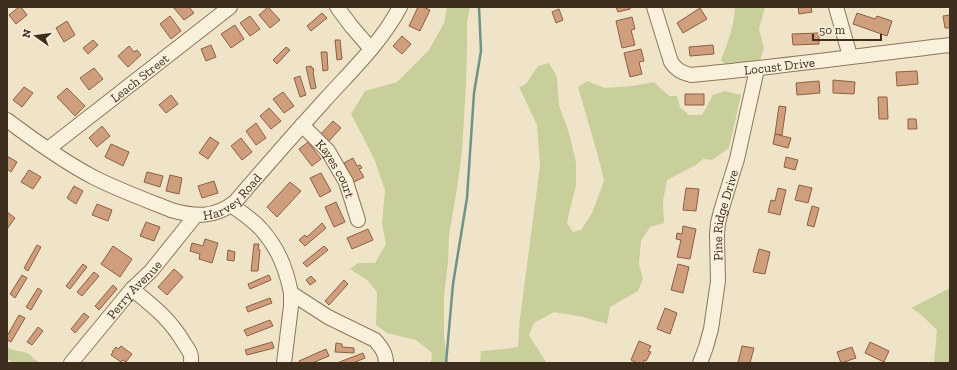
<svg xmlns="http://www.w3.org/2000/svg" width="957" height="370" font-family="'Zilla Slab',serif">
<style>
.green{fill:#c9cf9b}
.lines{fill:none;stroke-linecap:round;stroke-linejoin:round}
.stream{stroke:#6f938a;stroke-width:2.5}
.building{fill:#cf9f7d;stroke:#8d5f41}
.minor-casing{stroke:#8d765c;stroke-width:16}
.minor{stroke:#faf1dc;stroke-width:14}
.labels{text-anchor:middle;stroke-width:4;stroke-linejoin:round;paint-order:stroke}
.street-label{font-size:13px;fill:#3d2e20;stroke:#f7eed8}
</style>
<rect width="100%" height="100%" fill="#f0e4c8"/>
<path class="green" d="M447,7H470L467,22V46L466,85L462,152L457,188L449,236L448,262L444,298V338L448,363H431L432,353L416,340L387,333L376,325L377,292L367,280L350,269L358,263H375L386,244L382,223L385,190L375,161L362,135L351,114L365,91L397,82L429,50L444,23Z
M735,7H765L759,29L764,48L759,63L727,66L721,60C728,42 734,27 735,7Z
M549,63L557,77L559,105L569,133L576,163V186L570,209L567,223L573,232L581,230L592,213L604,181L598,156L578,87L587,81L605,88L632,86L654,82L669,96H677L680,107L689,115H702L713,95L725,91L741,95L729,148L712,160L703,159L696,165L667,180L663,201L664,223L650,227L641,241L639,264L643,279L638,291L610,307L607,324L583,317L554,312L534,323L529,335L546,362L548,363H480L481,351L505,349L518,347L520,318L540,166L537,125L519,87L526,84L538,66Z
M950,288V363H934L937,330L919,313L911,308Z
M7,347L10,349L28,353L39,363H15L7,359Z"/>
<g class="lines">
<path class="stream" d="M446,363L453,284L467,198L474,93L481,51L479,7"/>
</g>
<path class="building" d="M19,7H21L27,15L16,24L9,15Z
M173,7H189L194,13L184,20Z
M268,7L280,20L270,28L259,15Z
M418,7H423L430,10L420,31L409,26Z
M616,7H630V9L618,12Z
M798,7H811L812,12L799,14Z
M700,8L707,19L683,33L677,23Z
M559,9L563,20L556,23L552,12Z
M322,13L327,18L311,31L307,26Z
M857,13L875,19L877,16L892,21L887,36L853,24Z
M950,15V28H945L943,16Z
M170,16L181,31L171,39L160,24Z
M250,16L260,29L250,36L240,23Z
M632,17L635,29L631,30L635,45L622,48L616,21Z
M67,21L75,35L64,42L56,28Z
M235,25L244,39L231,48L221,34Z
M819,33V44L793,45L792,34Z
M402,36L411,44L402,54L393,46Z
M93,40L98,45L88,54L83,48Z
M335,40H340L342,59L337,60Z
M211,45L216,57L206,61L201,49Z
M713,45L714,54L690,56L689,47Z
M129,46L134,52L137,50L141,55L128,67L118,56Z
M286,47L290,50L277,64L273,60Z
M641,49L644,61L639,62L642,74L630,77L624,53Z
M321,52H327L328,70L323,71Z
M311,66L312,68H313L314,71L313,72L316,88L311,89L306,67Z
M94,68L103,79L89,90L80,78Z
M917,71L918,84L897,86L896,72Z
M300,76L306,95L300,97L294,78Z
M833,80L855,82L854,94L833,93Z
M819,81L820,93L797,95L796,83Z
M24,87L33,93L22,107L13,100Z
M67,88L85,106L75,116L57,97Z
M283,92L294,106L284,113L273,99Z
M685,94H704V105H685Z
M171,95L178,104L166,113L159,105Z
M878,97H887L888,119H879Z
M779,106L786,107L782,135L775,134Z
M269,108L281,121L271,129L260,116Z
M908,119H916L917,129H908Z
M333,121L341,128L328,142L320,135Z
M256,123L266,138L256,145L246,131Z
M102,126L110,136L97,147L89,138Z
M775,134L791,138L788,148L773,144Z
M210,137L219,143L208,159L199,153Z
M241,138L252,152L242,160L231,146Z
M308,142L321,159L312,166L299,149Z
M111,144L129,152L123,166L105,157Z
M7,156L17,162L11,172L7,169Z
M786,157L798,160L795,170L784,167Z
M353,158L357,166L360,165L362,168L359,169L364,177L354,182L344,163Z
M29,170L41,177L33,189L21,182Z
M147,172L163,176L160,187L144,182Z
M321,173L331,191L320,197L310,178Z
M170,175L182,178L179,194L166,191Z
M214,181L218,193L202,198L198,186Z
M290,182L301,191L277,217L267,207Z
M799,185L812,188L808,203L795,200Z
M74,186L83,191L76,204L67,198Z
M686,188L699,189L696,211L683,210Z
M778,188L786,190L780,215L768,212L771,200L775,201Z
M336,202L345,222L334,227L325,207Z
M97,204L112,210L108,221L92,215Z
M812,206L819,208L814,227L807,225Z
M7,212L15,218L7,229Z
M146,222L160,227L154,241L140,236Z
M322,223L326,228L305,246L299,240L305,235L307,237Z
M683,226L696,229L690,259L677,257L681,240L676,239L677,233L682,234Z
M368,229L373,240L352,249L347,238Z
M205,239L218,243L212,263L199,259L200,254L190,251L192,243L203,246Z
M254,244H259L258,249L260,250L258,271H251Z
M37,245L41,247L28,271L24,268Z
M113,246L132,259L120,277L101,264Z
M324,246L328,250L307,267L303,263Z
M759,249L770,252L765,274L753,272Z
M228,250L235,252L234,261L227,260Z
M83,264L87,267L70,289L66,286Z
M678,264L689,267L683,293L671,290Z
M174,269L183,277L167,295L158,287Z
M94,272L99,276L82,296L77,292Z
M22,275L27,278L15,298L10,294Z
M269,275L271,280L250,289L248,284Z
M311,276L316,281L310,285L306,280Z
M344,280L348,284L329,305L325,301Z
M113,285L117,289L99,310L95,306Z
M38,288L42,291L31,310L26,307Z
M270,298L272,303L248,312L246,307Z
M665,308L677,313L670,334L657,329Z
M84,313L89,317L75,333L71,329Z
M19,315L25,318L11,342L7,340V336Z
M270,320L273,326L247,336L244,330Z
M38,327L43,331L32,345L27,342Z
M639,341L651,346L648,351L651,352L646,361L644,360L643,363H637L631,360Z
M272,342L274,348L247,355L245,350Z
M870,342L889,351L884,362L865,353Z
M336,343L342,344V347L354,348V353L335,352Z
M121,346L132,354L126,362L123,360L121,362L111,355L113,352H112L116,347L118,349Z
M742,346L754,348L750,363H738Z
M852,347L856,358L841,363L837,352Z
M326,349L329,356L312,363H300L299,361Z
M363,353L365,358L353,363H337Z"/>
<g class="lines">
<g class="minor-casing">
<g id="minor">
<path d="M337,7L352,27L371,49"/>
<path id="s1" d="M654,7L671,62C676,70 682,73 691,75C778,67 864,55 950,45"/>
<path d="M836,7L850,56"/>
<path id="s2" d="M7,120C35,141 64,162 95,178C119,190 146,200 171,210C195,217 215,218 235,202C264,168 294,134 324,101C351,71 381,43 400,7"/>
<path id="s3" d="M302,125L328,151L346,182L358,220"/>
<path id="s4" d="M48,149L230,7"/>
<path d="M231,205C241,212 252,219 261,229C278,248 286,268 291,293"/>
<path d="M132,289C153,306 170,319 184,343C189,351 192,353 191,363"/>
<path id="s5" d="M71,363L132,289L151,271L196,215"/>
<path d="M284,363L291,306V293L328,317L375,340C381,347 386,353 386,363"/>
<path id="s6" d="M700,363L706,347L711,329L718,281L717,235L718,223L721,211L737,159L757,69"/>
</g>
</g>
<use href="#minor" class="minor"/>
</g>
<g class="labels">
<g class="street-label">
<text dy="5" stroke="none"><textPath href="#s1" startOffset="171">Locust Drive</textPath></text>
<text dy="5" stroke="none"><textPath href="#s4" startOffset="116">Leach Street</textPath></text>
<text dy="5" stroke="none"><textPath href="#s3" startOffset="56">Kayes court</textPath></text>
<text dy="5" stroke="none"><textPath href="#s2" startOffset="256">Harvey Road</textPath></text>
<text dy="5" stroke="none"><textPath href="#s6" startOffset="151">Pine Ridge Drive</textPath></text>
<text dy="5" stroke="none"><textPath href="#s5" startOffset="97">Perry Avenue</textPath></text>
</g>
</g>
<rect width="957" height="370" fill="none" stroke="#3d2e20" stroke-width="16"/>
<g transform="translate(36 36) rotate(284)" stroke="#f7eed8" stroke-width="3" paint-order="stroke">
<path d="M0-3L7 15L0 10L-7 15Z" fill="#3d2e20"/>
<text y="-6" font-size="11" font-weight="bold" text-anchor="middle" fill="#3d2e20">N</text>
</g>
<path d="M813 34v6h68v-6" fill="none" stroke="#3d2e20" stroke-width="2"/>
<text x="819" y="34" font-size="12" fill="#3d2e20" stroke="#f7eed8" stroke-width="3" paint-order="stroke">50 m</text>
</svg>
